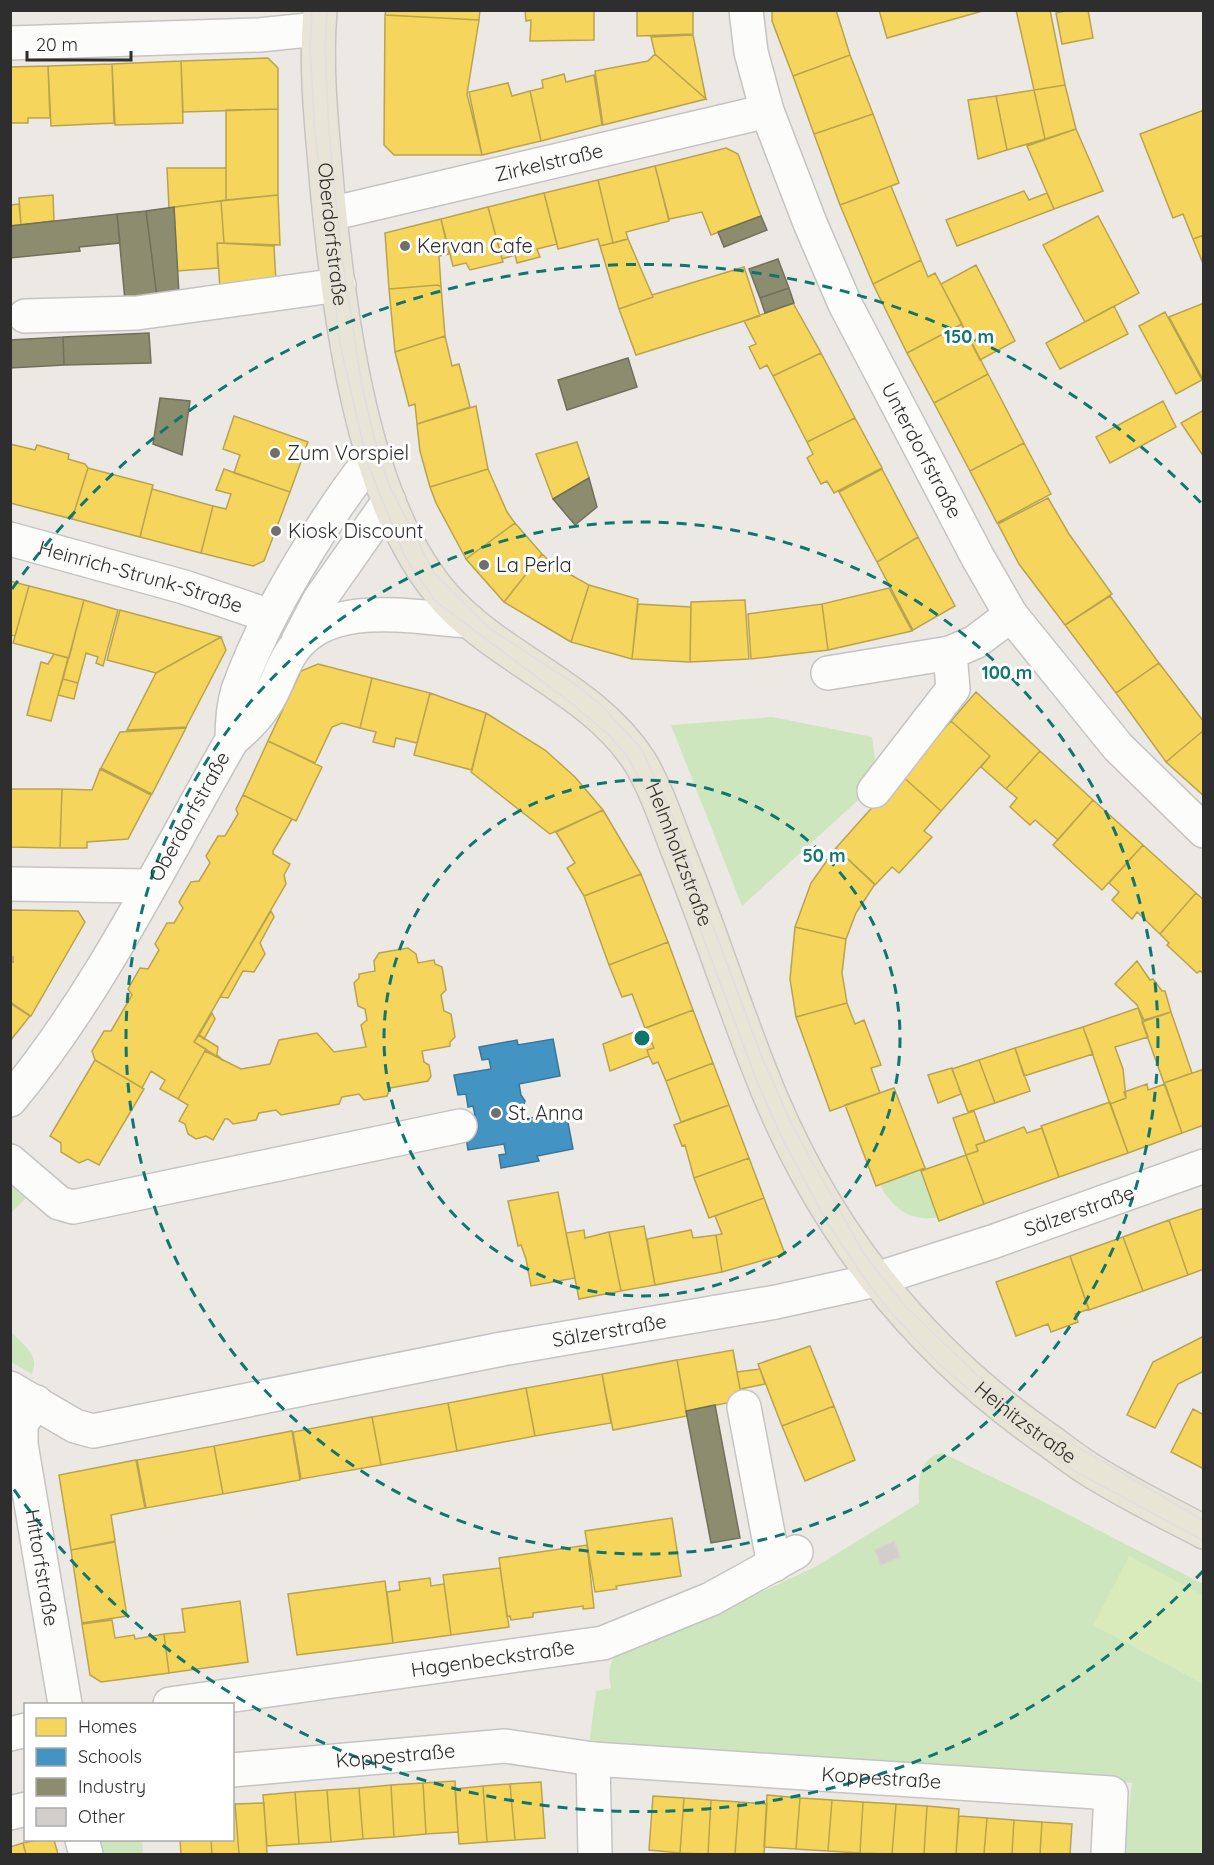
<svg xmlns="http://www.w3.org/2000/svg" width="1214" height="1865" font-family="Quicksand,sans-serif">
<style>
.green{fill:#cee6be}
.pitch{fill:#d9eabb}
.homes{fill:#f6d55c;stroke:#baa34e;stroke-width:1.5}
.schools{fill:#4393c3;stroke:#3d7596;stroke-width:1.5}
.industry{fill:#8c8c6e;stroke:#70705b;stroke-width:1.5}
.building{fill:#d1cecb;stroke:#d7d4d0;stroke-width:1.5}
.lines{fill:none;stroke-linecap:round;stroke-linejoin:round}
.minor-casing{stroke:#c5c4c5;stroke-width:36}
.major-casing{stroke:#c6c5c4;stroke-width:36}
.minor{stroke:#fcfcfb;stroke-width:33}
.major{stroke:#e8e4d6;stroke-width:33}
.tram{stroke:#dfdfe1;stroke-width:1.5}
.ring{fill:none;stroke:#0f766e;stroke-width:3;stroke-dasharray:10 8}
.poi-dot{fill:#706f6e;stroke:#fff;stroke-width:2}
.labels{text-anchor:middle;stroke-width:6;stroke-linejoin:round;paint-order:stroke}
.street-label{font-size:20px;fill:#2e2e2e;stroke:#fff}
.poi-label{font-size:20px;fill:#2e2e2e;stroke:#fff;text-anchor:start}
.centre{fill:#0f766e;stroke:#fff;stroke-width:3}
.ring-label{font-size:18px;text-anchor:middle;font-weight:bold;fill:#0f766e;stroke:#fff;stroke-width:6;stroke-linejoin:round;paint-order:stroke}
</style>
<rect width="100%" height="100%" fill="#ece8e4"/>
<path class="green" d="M772,717L872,737L878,782L742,906L671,725Z
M926,1165L942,1216C914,1224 892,1210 879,1183Z
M10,1179L27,1197L11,1213H10Z
M11,1332C24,1346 40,1354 32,1374L11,1362Z
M942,1453L1038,1499L1203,1584V1854H1123L1132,1783L589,1746L596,1691L611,1688C608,1673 608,1663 619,1651L704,1619L817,1566L919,1503C918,1482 918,1458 942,1453Z
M89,1840H142L143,1854H93Z"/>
<path class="pitch" d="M1129,1556L1203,1595V1684L1093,1625Z"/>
<path class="homes" d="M386,10H480L479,20L385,15Z
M525,10H594V40L530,41L531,20L526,21Z
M637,10H693V34L637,36Z
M772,10H836L850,55L793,76L772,21Z
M879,10H986L887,38Z
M1016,10H1050L1065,85L1034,90Z
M1071,10H1088L1093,38L1062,44L1056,13Z
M385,15L479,20L467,94L482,155H394L384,145Z
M693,35L706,99L655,54L651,37Z
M655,54L706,99L603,125L595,71L648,61Z
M850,55L873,114L814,134L793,76Z
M268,58L278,68V109L183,112L181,61Z
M181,61L183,123L115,125L112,64Z
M112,64L114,123L51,126L48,66Z
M48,66L50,118H28V123H10V67Z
M564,74L566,82L594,75L602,125L541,141L530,91L543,88L542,80Z
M508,83L512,96L530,91L541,141L482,155L469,92Z
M1065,85L1076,129L1045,139L1034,90Z
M1034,90L1045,139L1007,150L996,96Z
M996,96L1007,150L978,159L968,100Z
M278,109V195L226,200V110Z
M1204,110V235L1193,239L1183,214L1173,218L1140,134Z
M873,114L899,183L840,205L814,134Z
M1076,129L1103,191L1054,209L1027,146Z
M726,148L738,154L761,216L711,235L702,212L669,219L655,166Z
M655,166L669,221L626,232L628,239L613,243L598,180Z
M167,168H226V200L169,208Z
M598,180L613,243L600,246L598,239L558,249L544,193Z
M891,186L921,260L873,284L840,205Z
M1024,191L1029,200L1047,193L1054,209L957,246L946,220Z
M544,193L557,244L537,249L540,257L517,263L515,255L502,259L488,207Z
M53,195L54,221L21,225L19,198Z
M278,195L280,245L224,243L221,201Z
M221,201L224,243H217L218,268L177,271L174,207Z
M19,204L21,225L10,226V205Z
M488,207L503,262L470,270L466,263L453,266L441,219Z
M1098,216L1139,293L1085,322L1043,245Z
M441,219L449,254L439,256L441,287L438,285L389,289L385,233Z
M1204,235V266L1193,239Z
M628,239L653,297L619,309L600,246Z
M217,243L274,246L276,282L220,289Z
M921,260L928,277L935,273L962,324L907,353L873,284Z
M976,265L1015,341L980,360L941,284Z
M744,267L760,316L636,355L619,309L653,297L652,295Z
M438,285L441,287L445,336L395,352L389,289Z
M793,303L821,353L773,376L767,365L760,369L749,347L756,344L744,321Z
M1204,303V381L1169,317Z
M1114,306L1128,334L1060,369L1046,343Z
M1165,312L1202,380L1176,394L1139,326Z
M962,324L988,374L934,403L907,353Z
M445,336L452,366L459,364L470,407L417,424L415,404L409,406L395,352Z
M821,353L855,418L807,442L773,376Z
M988,374L1024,443L970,471L934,403Z
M1163,401L1176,427L1110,463L1096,437Z
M476,406L488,469L430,487L420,451L417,424Z
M1204,410V457L1181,423Z
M234,416L308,442L290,492L234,473L240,455L223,449Z
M855,418L882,468L834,493L827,481L821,484L807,458L813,454L807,442Z
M577,442L589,478L553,499L536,454Z
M1024,443L1051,494L997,523L970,471Z
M10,444L35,450L37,445L69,454L68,459L85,464L88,468L72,519L10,503Z
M88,468L153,485L140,537L72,519Z
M224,469L290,492L264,561L253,566L201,553L213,506L226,509L231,494L216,490Z
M488,469L507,512L515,523L466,559L436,503L430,487Z
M882,469L918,537L877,562L839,492Z
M152,489L213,506L201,553L140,537Z
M1048,498L1069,534L1112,594L1065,625L1019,564L998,524Z
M515,523L542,554L504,602L466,559Z
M918,537L955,606L913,630L877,562Z
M542,554L555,566L589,585L571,642L504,602Z
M10,581L29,586L15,636L10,635Z
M589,585L638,599L632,659L571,642Z
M29,586L84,600L69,658L13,643Z
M889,588L912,631L828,650L822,604Z
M1110,596L1159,663L1116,693L1065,625Z
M84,600L118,610L103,666L96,663L98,657L86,653L78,683L63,679Z
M745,600L749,659L690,662L691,602Z
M638,604L691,607L690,662L632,659Z
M822,604L828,650L751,659L748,614Z
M120,610L221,637L156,673L107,660Z
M221,637L226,650L186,727L127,730L156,673Z
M54,654L68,658L51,721L27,715L41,662L48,664Z
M1159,663L1204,722V730L1166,762L1116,693Z
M318,664L372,678L360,728L342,723L332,727L315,763L268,741L301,671Z
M372,678L430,693L417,743L396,738L394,747L373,742L376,732L360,728Z
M63,679L78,683L74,699L58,695Z
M976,692L1040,751L1006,789L981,767L990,756L951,721Z
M430,693L486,713L472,770L414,755Z
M486,713L545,750L575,777L603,810L550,834L471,772Z
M951,721L990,756L941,811L901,775Z
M186,728L152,794L101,768L120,732Z
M1204,730V796L1166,762Z
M268,741L322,767L296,821L243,795Z
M1040,751L1093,800L1058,840L1035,820L1030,825L1010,807L1017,798L1006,789Z
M100,769L151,795L128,839L87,842V848H60L62,789L92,790Z
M901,775L941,811L924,831L932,837L899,873L892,867L875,885L836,848Z
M10,789H62L60,848L10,847Z
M243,795L292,819L273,851V854L290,864L284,875L286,884L194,1042L206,1049L178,1099L160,1089L165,1080L151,1071L142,1088L95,1060L92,1051L104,1031H111L132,995L128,989L140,968L148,969L159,950L155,944L167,923H174L183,908L179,902L191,882L199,881L210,863L206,856L218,836H225L238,814L236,809Z
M1093,800L1143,845L1102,890L1053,845Z
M603,810L641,874L584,896L567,868L575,863L556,832Z
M1143,845L1196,893L1160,934L1137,912L1132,919L1112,900L1119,892L1109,883Z
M836,848L875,884L856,913L846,939L795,927L811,883Z
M641,874L668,942L609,965L584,896Z
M1196,893L1204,900V974L1200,971L1197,973L1167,945L1169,943L1160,934Z
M10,910L78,911L85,922L31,1016L10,1002V961L13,962V957H10Z
M271,911L274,917L260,943L265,954L254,972L243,971L228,998L220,997Z
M795,927L846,939L842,973L847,1003L796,1017L790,979Z
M668,942L693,1010L645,1028L632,994L622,997L609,965Z
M408,948L416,954L418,963L434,960L435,964L442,967L446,990L441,995L444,1011L451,1014L455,1037L450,1042V1046L422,1051L424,1062L429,1065L431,1076L428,1081L390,1088L387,1096L364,1100L359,1094L342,1097L339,1104L281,1115L276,1110L259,1113L256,1120L233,1124L228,1119H225L213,1140L206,1136L196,1139L188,1134L185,1124L179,1121L188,1105L178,1099L205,1051L241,1069L270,1064L279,1040L317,1033L334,1052L366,1047L361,1025L367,1020L365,1009L358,1006L354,983L359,978V974L375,971L374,961L379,953Z
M1137,961L1150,980L1153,979L1162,991H1165L1171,1012L1144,1020L1137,1005L1115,984Z
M10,1003L30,1016L10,1041Z
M847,1003L855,1024L864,1020L881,1065L871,1068L880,1093L830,1111L796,1017Z
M1138,1008L1148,1037L1115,1047L1123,1069L1126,1098L1110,1104L1083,1027Z
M693,1010L713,1063L666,1081L658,1062L653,1064L649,1056L647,1050L654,1048L646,1028Z
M1171,1012L1192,1073L1164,1083L1142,1022Z
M212,1013L215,1019L204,1039L199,1035Z
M1083,1027L1093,1054L1024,1076L1015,1048Z
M645,1028L654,1048L647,1050L649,1056L610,1071L603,1044Z
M199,1035L218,1047L217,1055L224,1061L194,1042Z
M1015,1048L1030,1091L995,1103L979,1060Z
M95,1060L144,1089L99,1165L88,1159L79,1163L61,1152V1143L50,1136Z
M979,1060L995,1103L968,1112L952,1069Z
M713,1063L729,1105L681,1122L666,1081Z
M952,1068L961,1094L938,1103L928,1075Z
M1204,1069V1125L1182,1133L1164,1083Z
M1147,1084L1148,1090L1165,1084L1182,1133L1128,1153L1110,1104L1126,1098L1124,1092Z
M894,1088L925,1168L876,1186L845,1105Z
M1110,1102L1128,1153L1059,1177L1041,1126Z
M729,1105L749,1158L694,1178L685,1145L682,1146L674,1125Z
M974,1111L985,1142L976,1145L978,1151L966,1155L953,1118Z
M1024,1127L1027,1133L1042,1128L1059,1177L984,1204L966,1155L978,1151L976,1145Z
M966,1155L984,1204L939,1221L921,1171Z
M749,1158L764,1198L709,1218L694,1178Z
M558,1192L575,1278L531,1286L526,1259L521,1245L518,1246L508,1201Z
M764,1198L785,1254L722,1272L716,1235L722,1234L715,1216Z
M1204,1208V1269L1188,1275L1169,1220Z
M1169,1220L1188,1275L1143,1291L1123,1237Z
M644,1226L655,1285L621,1291L609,1232Z
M584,1230L585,1238L609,1232L621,1291L579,1299L566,1233Z
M691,1230L693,1238L716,1235L722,1272L655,1285L647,1239Z
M1123,1237L1143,1291L1089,1310L1070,1256Z
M1070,1256L1089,1309L1075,1314L1078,1322L1051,1332L1048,1324L1016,1336L996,1282Z
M1204,1336V1371L1178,1384L1155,1428L1127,1415L1153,1362Z
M810,1346L834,1406L782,1426L758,1364Z
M733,1350L742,1400L686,1411L677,1360Z
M677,1360L687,1416L613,1430L602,1374Z
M760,1369L765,1384L740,1389L737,1372Z
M602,1374L611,1423L535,1436L526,1388Z
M526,1388L535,1436L457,1451L448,1403Z
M448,1403L457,1451L381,1465L372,1417Z
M834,1406L855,1460L805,1481L782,1426Z
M1193,1409L1204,1415V1469L1171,1452Z
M372,1417L381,1465L301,1479L293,1432Z
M292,1431L300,1480L223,1494L214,1446Z
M214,1446L223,1494L146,1508L137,1460Z
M136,1460L145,1508L111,1515L115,1541L71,1550L59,1475Z
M672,1518L681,1576L616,1586L617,1589L595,1592L585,1531Z
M115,1542L127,1616L82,1623L71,1550Z
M587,1545L594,1608L583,1609V1606L533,1613V1617L511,1620L510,1616L507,1617L499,1558Z
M500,1568L509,1627L451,1635L443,1575Z
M430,1578L431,1586L444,1584L451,1635L393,1643L387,1592L400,1590L399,1582Z
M385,1581L393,1643L297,1655L288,1594Z
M240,1601L248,1662L169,1673L164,1634L185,1632L182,1609Z
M112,1620L115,1638L134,1635L135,1639L164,1634L169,1673L101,1682L90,1675L82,1624Z
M455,1781L458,1832L426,1834L423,1783Z
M541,1782L545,1838L515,1840L510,1784Z
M423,1783L426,1834L394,1837L391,1785Z
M510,1784L515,1840L487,1842L483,1786Z
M391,1785L394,1837L363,1839L359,1788Z
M483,1786L487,1842L459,1844L455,1789Z
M359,1788L363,1839L331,1842L327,1790Z
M327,1790L331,1842L299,1844L295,1792Z
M295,1792L299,1844L267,1846L263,1795Z
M767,1795L800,1798L796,1849L764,1847Z
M653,1796L684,1798L680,1853L649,1850Z
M684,1798L711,1800L708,1854L680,1853Z
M800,1798L832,1800L828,1851L796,1849Z
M711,1800L739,1802L735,1854H708Z
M832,1800L863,1802L860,1853L828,1851Z
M739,1802L767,1804L764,1854H735Z
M863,1802L896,1804L892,1854L860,1853Z
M264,1803L267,1854H239L235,1804Z
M235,1804L239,1854H212L211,1840H232V1805Z
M896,1804L927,1806L924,1854H892Z
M927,1806L959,1809L956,1854H924Z
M959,1816L987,1818L984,1854H956Z
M987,1818L1014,1820L1012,1854H984Z
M1014,1820L1042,1822L1040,1854H1012Z
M1042,1822L1072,1824L1070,1854H1040Z
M37,1840H54L58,1854H26L23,1843Z
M180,1840H211L212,1854H181Z
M23,1843L26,1854H10V1847Z"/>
<path class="schools" d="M553,1039L560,1076L519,1084L521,1095L525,1101L523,1108L525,1119L566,1112L573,1149L537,1156L539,1161L501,1168L499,1155L506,1154L504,1144L468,1150L465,1131L470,1116L475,1115L473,1106L468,1107L466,1094L458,1095L454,1075L491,1069L489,1059L482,1060L479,1047L517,1040L518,1045Z"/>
<path class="industry" d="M174,207L179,294L157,297L146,211Z
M146,211L157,297L125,301L117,214Z
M117,214L120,243L79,247L80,251L10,258V226Z
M761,216L767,230L724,247L718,232Z
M778,259L789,288L760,298L749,269Z
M789,288L794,303L765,313L760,298Z
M149,333L151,363L64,365L63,337Z
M63,337L64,365L10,368V340Z
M628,358L637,387L567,410L558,380Z
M160,398L190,401L182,455L153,444Z
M589,478L597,507L575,525L553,499Z
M715,1405L740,1538L711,1543L686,1411Z"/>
<path class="building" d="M894,1541L900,1557L881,1565L875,1550Z"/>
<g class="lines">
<g class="minor-casing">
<g id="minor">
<path id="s1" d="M746,10L751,52L767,111L810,223L845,304L977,556L1011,615L1118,747L1204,831"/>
<path d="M10,43L259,35L318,29"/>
<path id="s2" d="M330,214L767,111"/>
<path d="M25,316L137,313L339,285"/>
<path id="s3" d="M10,539L184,587L270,616"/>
<path d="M298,641L320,599L389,501"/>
<path d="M828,673L950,653L975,642L1011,615"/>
<path d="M232,740C245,729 257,718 266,703C277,687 281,666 293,650C330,598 413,618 469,621"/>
<path d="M874,791L953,689L950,653"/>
<path d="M10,884L149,886"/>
<path id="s4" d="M10,1100C100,992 162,861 232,740C232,723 233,706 238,690C265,614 324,519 373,456"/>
<path d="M10,1161L59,1203L73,1207L460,1126"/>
<path id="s5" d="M10,1388L75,1426L93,1431L502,1349L776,1302L867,1282L992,1242L1204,1166"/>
<path id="s6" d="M36,1402L21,1424V1444L65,1704"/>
<path d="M744,1407L774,1565"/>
<path id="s7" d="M170,1704L603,1643L711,1599L796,1552"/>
<path d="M10,1734L26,1730"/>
<path d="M593,1759L595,1854"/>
<path id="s8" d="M232,1770L505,1746L593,1759L1111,1793L1108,1854"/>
<path d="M10,1813L26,1809"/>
<path d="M82,1840L86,1854"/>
</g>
</g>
<g class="major-casing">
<g id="major">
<path id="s9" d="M320,10C315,70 322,128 327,187C339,310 361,508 448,601C505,662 594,690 640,762C656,789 666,819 677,848C706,920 730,994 758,1066C818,1223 913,1347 1051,1442C1066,1453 1081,1465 1097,1474C1131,1495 1168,1513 1204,1532"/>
</g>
</g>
<use href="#minor" class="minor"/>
<use href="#major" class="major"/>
<path class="tram" d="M312,10L310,50L315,133L340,343L367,462L405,557L435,601L575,706L609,735L627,756L654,806L758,1084L783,1140L827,1222L867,1282L893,1315L937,1362L1006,1422L1071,1469L1204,1541
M327,10L325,50L329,132L341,251L362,386L378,454L390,487L434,573L489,628L578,686L599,703L641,748L670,810L761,1055L792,1125L864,1254L906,1307L996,1393L1044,1427L1204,1521"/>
</g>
<g class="ring">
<circle cx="642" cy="1038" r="258"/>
<circle cx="642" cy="1038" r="516"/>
<path d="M1203 1571A774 774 0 0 1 12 1487M12 589A774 774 0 0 1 1203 505"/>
</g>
<g class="poi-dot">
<circle cx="405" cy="246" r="6"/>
<circle cx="275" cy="453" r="6"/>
<circle cx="276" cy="531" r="6"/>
<circle cx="484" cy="565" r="6"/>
<circle cx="496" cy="1113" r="6"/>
</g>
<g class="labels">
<g class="street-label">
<text dy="7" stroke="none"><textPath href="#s2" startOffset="225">Zirkelstraße</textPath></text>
<text dy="7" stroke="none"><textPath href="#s9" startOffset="225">Oberdorfstraße</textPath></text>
<text dy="7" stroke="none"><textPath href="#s1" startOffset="477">Unterdorfstraße</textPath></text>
<text dy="7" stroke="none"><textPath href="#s3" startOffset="136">Heinrich-Strunk-Straße</textPath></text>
<text dy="7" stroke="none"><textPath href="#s4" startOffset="336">Oberdorfstraße</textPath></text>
<text dy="7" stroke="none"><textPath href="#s9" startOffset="968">Helmholtzstraße</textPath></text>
<text dy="7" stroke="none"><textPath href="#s5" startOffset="1106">Sälzerstraße</textPath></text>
<text dy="7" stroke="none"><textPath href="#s5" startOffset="620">Sälzerstraße</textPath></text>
<text dy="7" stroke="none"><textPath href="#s9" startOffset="1646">Heinitzstraße</textPath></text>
<text dy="7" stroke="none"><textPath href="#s6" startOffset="172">Hittorfstraße</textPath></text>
<text dy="7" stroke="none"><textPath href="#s7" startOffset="326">Hagenbeckstraße</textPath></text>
<text dy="7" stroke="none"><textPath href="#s8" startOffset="164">Koppestraße</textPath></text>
<text dy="7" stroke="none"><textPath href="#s8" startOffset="652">Koppestraße</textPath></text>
</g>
<g class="poi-label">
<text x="417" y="253">Kervan Cafe</text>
<text x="287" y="460">Zum Vorspiel</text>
<text x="288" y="538">Kiosk Discount</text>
<text x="496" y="572">La Perla</text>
<text x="508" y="1120">St. Anna</text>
</g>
</g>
<circle cx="642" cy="1038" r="9" class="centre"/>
<g class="ring-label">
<text x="969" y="343">150 m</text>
<text x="1007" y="679">100 m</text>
<text x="824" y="862">50 m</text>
</g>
<rect width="1214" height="1865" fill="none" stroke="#2e2e2e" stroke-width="24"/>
<rect x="24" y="1703" width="210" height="138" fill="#ffffff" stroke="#ababab" stroke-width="1.5"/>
<rect x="36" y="1718" width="30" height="18" fill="#f6d55c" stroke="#ababab" stroke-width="1.5"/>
<text x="78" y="1733" font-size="18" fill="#2e2e2e">Homes</text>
<rect x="36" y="1748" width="30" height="18" fill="#4393c3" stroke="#ababab" stroke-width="1.5"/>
<text x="78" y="1763" font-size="18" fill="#2e2e2e">Schools</text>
<rect x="36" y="1778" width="30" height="18" fill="#8c8c6e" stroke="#ababab" stroke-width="1.5"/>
<text x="78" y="1793" font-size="18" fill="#2e2e2e">Industry</text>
<rect x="36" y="1808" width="30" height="18" fill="#d1cecb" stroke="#ababab" stroke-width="1.5"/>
<text x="78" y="1823" font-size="18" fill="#2e2e2e">Other</text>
<path d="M27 51v9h104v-9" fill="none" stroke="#2e2e2e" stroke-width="3"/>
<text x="36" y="51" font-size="18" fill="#2e2e2e" stroke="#ffffff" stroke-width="4.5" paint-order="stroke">20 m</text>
</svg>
